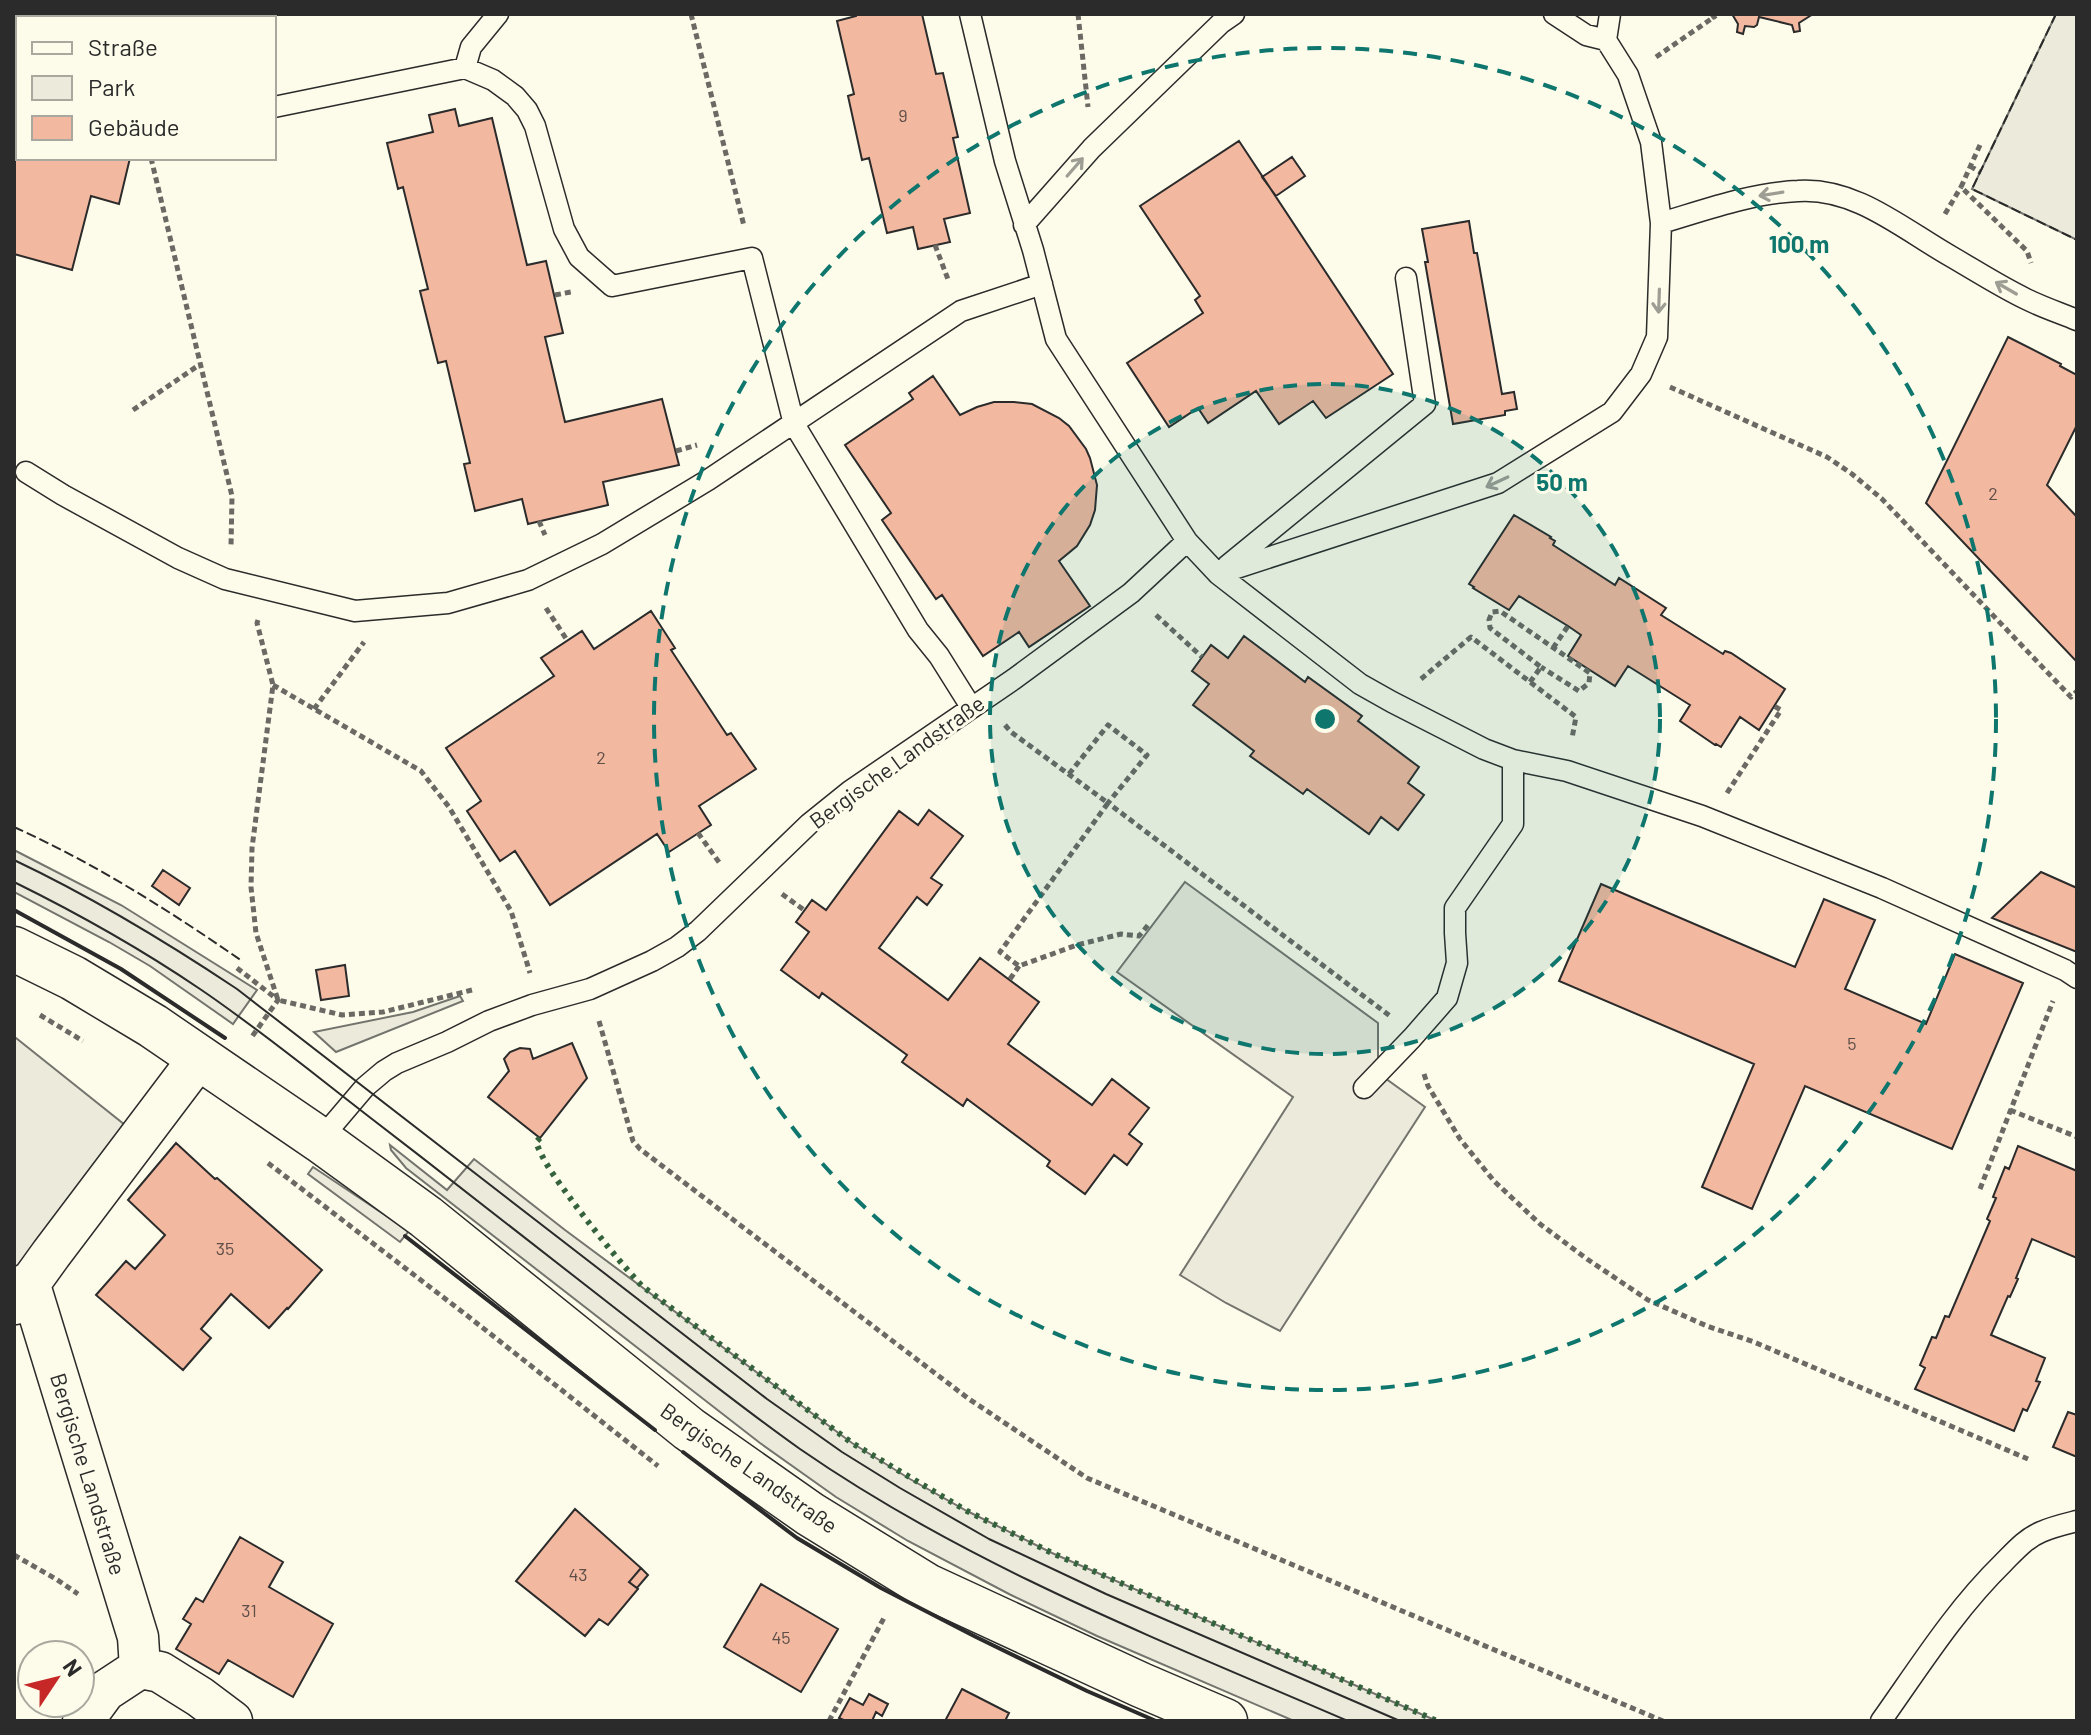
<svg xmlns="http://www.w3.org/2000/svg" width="2091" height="1735" font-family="Barlow,sans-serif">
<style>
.green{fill:#ecebdb;stroke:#74746e;stroke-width:2}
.parking{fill:#eceadb;stroke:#74746e;stroke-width:2}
.building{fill:#f2b8a0;stroke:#2b2b2b;stroke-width:2}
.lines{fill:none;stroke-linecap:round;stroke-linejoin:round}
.lane-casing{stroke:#2b2b2b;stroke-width:23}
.street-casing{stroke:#2b2b2b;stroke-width:43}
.primary-casing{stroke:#2b2b2b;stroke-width:47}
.path{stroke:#6a6964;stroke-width:5;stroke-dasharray:6 4;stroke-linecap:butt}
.lane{stroke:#fdfbea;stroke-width:20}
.street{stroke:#fdfbea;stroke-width:40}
.primary{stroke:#fdfbea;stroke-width:44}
.tram{stroke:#2b2b2b;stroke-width:2}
.hedge{stroke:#34623c;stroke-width:6;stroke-dasharray:4 6;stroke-linecap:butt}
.fence{stroke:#2b2b2b;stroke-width:2;stroke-dasharray:10 4;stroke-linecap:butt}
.wall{stroke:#2b2b2b;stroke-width:4}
.oneway{stroke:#9e9d94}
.ring{fill:none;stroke:#0f766e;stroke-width:4;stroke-dasharray:14 10}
.labels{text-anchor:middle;stroke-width:6;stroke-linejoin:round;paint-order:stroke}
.number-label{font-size:18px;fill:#5d4e48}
.street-label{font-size:22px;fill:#2b2b2b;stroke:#fdfbea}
.centre{fill:#0f766e;stroke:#fdfbea;stroke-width:4}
.ring-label{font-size:24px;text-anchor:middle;font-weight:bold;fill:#0f766e;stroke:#fdfbea;stroke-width:6;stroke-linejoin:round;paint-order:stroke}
</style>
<rect width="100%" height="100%" fill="#fdfbea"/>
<path class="green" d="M2056,14H2077V240L1972,189Z
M14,850L121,905L257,990L233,1024L150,966L109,942L14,892Z
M460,996L463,1001L336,1052L314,1032L413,1012Z
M390,1145L447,1190L474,1159L565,1230L852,1443L910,1479L967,1511L1052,1553L1437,1721H1294L1097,1636L1009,1594L908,1541L836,1497L760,1443L406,1168L391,1150Z
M313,1167L409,1231L400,1242L308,1174Z"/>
<path class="parking" d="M1185,882L1378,1023V1073L1425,1107L1280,1331L1226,1303L1180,1275L1293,1097L1117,972Z
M16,1038L125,1125L14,1285V1040Z"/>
<path class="building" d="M856,14H922L936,74L943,73L958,137L953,138L970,213L944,219L950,242L918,249L913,227L887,233L869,158L862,160L848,96L854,94L837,21L856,16Z
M1732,14H1813L1799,23L1800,31L1794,32L1792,25L1759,17L1757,25L1754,27L1745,26L1743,34L1737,32L1738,24Z
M455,109L459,126L492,118L527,265L546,261L563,333L545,337L565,422L662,399L679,465L603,482L608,505L528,524L522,499L475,511L464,464L470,463L446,361L438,363L420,291L428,289L403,187L398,189L387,143L433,132L429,115Z
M14,128L18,129V158H130L119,204L91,196L72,270L14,254Z
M1239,141L1393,374L1326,418L1313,401L1279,424L1256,391L1208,423L1198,408L1169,427L1127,363L1203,313L1195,300L1200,296L1140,206Z
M1292,157L1305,176L1276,196L1262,177Z
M1469,221L1474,253H1477L1502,394L1514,392L1517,409L1505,411V415L1453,424L1425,262H1428L1422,229Z
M2008,337L2061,364L2060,366L2077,375V425L2047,485L2077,517V662L1926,503Z
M933,376L960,415L977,407L994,402H1014L1032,404L1059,418L1069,426L1086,449L1090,458L1097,485L1095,510L1090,525L1077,546L1059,561L1090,606L1029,647L1019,632L983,656L942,595L936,599L882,520L891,513L845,445L913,399L909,393Z
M1514,515L1551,537L1550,538L1555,541L1553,545L1615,585L1619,578L1666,608L1661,615L1723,654L1725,651L1731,653L1785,689L1759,730L1740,717L1721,747L1716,744L1715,745L1680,721L1690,705L1628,666L1615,686L1568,656L1581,635L1568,626L1519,596L1509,610L1473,588L1474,587L1469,584Z
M651,611L675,648L671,650L727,735L731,733L756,769L699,806L711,825L669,852L657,834L550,905L515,851L500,861L467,811L481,801L446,748L554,676L541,658L582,631L594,649Z
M1244,636L1305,682L1308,677L1362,716L1358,721L1419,767L1408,783L1424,795L1398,830L1381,817L1369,834L1307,789L1303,794L1250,756L1254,751L1193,705L1209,684L1192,671L1211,645L1228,658Z
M929,810L963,836L931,878L942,885L927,905L917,897L879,948L948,1000L980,958L1039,1002L1008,1044L1092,1105L1112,1079L1149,1108L1129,1134L1142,1144L1127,1165L1114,1155L1085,1194L1047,1166L1050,1161L967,1099L963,1106L902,1062L907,1055L822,993L819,998L781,970L809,932L796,922L812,900L826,910L899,811L918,825Z
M163,870L190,888L179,905L152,886Z
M2041,872L2077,888V952L1992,918Z
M1601,884L1795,967L1824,899L1875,920L1845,989L1926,1024L1955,954L2023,983L1952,1149L1805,1086L1752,1209L1702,1187L1754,1064L1559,981Z
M345,965L349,996L321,1000L316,970Z
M572,1043L587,1078L540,1138L488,1097L509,1071L504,1059L510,1052L520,1048L530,1049L533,1059Z
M176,1143L215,1179L217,1178L322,1270L288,1309L287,1308L269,1328L231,1294L201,1329L211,1338L183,1370L96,1295L126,1261L135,1269L165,1235L128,1200Z
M2018,1146L2077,1171V1258L2032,1239L2016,1278L2018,1279L2010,1297L2008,1296L1991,1335L2045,1358L2036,1381L2040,1382L2027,1411L2023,1409L2014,1431L1915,1389L1925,1368L1920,1365L1932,1337L1936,1338L1945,1316L1949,1317L1990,1221L1987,1219L1996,1198L1993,1197L2005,1167L2009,1169Z
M2068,1412L2077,1415V1457L2053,1447Z
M575,1509L641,1568L629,1582L638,1589L608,1625L599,1619L585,1636L516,1581Z
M240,1537L283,1562L269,1587L333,1624L293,1697L228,1660L219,1674L176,1649L191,1624L183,1619L196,1598L203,1602Z
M641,1568L648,1575L637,1588L629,1582Z
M761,1584L838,1629L801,1692L724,1647Z
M962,1689L1009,1713L1005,1721H945Z
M869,1694L888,1704L882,1716L876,1712L872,1721H846L839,1718L850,1698L863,1705Z"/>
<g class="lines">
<g class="lane-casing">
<path id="lane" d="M970,14L1005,161L1033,250L1056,339L1187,541L1218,574L1360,684L1392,702L1484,749L1513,760L1567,771L1702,816L1882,888L2065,970L2077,978
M1554,14L1586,35L1606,40
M465,68L471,47L498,14
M14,76L18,77
M274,107L465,68L493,80L515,96L527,110L535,126L564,229L579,257L612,286L752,258L794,424L918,630L939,656L971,707
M1661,223C1705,210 1751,193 1798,191C1856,187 1904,230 1952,257C1976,271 2001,287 2026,299C2042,307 2060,313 2077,320
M1024,225L1092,148L1221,23L1234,14
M26,472L63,495L178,558L225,579L355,611L448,603L528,580L602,544L708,480L961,311L1042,284
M1227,566L1425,404L1406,278
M1218,574L1498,483L1612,412L1641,374L1657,337L1661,223L1651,142L1628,75L1606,40L1610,14
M1364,1088L1412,1038L1447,998L1457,963L1455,933V908L1513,824V760
M320,1140L365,1087L384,1071L397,1063L447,1042L489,1021L532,1005L590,989L652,961L677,947L698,931L809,824L850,791L1014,679L1131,593L1187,541
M1881,1721C1920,1666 1955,1610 2003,1563C2014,1552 2026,1538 2041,1532C2052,1527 2065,1524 2077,1521"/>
</g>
<g class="street-casing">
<path id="street" d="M29,1282L138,1637L140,1668
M15,1304L51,1254L199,1058
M83,1721L105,1691L140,1668L160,1672L200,1697L232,1721"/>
</g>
<g class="primary-casing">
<path id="primary" d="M14,949L73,978L153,1026L320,1140L426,1217L689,1429L810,1514L927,1586L1141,1685L1225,1721"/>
</g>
<path class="path" d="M123,14V18
M691,14L744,226
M1078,14L1088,107
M1712,14L1714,17L1718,14
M263,18L266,14
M1656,57L1714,17
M1980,145L1961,187L2027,251L2031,263
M151,158L232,496L231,547
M1970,166L1980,172
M1945,214L1961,187
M935,245L949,282
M555,295L571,292
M1670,387L1827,457L1852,474L1882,499L2071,697L2077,691
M133,410L199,365
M676,451L697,445
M539,521L545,535
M546,608L567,640
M1156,615L1202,657
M258,620L257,623L273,685L252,848L251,887L256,933L278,1000L342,1015L383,1012L472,990
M1553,648L1568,626
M1421,679L1471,637L1576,717L1572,738
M1530,682L1541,667L1490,628L1489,620L1492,612L1500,611L1590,673L1589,683L1579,691L1541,667
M273,685L421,771L449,807L511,911L530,973
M314,709L364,642
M1005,725L1011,732L1108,803L1000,952L1019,966L1077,945L1121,934L1139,936L1149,924
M1069,774L1108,725L1147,755L1108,803L1390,1016
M1727,793L1781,710L1774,706
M698,833L721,865
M782,894L804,910
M237,968L278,1000L251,1038
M1010,979L1019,966
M40,1015L83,1041
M599,1021L633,1141L640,1149L969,1399L1087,1478L1663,1721
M1424,1074L1428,1086L1460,1139L1494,1181L1540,1224L1587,1259L1648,1300L1707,1326L1754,1342L2028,1459
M2010,1110L2077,1137
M268,1163L469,1317L658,1466
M1980,1189L2053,1001
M14,1555L56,1579L78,1594
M829,1721L885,1616"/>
<use href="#lane" class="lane"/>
<use href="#street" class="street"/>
<use href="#primary" class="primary"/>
<path class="tram" d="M14,860C92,897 165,941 237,989L767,1399L842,1452L900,1488L989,1539L1106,1594L1400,1721
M14,882C79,914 141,949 200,989C259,1029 315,1075 372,1119C458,1185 543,1252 629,1319C686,1363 742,1408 800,1449C969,1566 1160,1640 1348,1721"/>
<path class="hedge" d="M540,1138L536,1142C544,1164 560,1184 573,1202C595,1231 617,1259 642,1286L852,1443L967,1511L1052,1553L1437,1721"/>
<path class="fence" d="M2056,14L1972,189L2077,240
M14,827C94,863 170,911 242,961"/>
<path class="wall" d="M14,910L121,969L225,1038
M405,1236L655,1430
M683,1452L797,1538L881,1588L976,1637L1087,1691L1156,1721"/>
</g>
<defs><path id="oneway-shaft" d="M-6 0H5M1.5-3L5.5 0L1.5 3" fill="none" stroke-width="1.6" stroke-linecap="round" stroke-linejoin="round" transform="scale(2)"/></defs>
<g class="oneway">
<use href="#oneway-shaft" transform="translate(1075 167) rotate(-49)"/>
<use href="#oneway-shaft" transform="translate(1771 194) rotate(171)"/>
<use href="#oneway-shaft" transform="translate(2006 288) rotate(-150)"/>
<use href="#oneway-shaft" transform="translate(1659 301) rotate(92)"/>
<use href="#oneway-shaft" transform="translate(1497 482) rotate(155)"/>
</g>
<circle cx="1325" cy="719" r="335" fill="#0f766e" fill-opacity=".12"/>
<g class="ring">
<circle cx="1325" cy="719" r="335"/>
<circle cx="1325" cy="719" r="671"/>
</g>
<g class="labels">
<g class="number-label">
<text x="903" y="122">9</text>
<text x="1993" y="500">2</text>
<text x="601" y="764">2</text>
<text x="1852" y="1050">5</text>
<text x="225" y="1255">35</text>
<text x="578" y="1581">43</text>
<text x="249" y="1617">31</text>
<text x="781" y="1644">45</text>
</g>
<g class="street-label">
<text transform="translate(897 762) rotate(-36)" y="8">Bergische Landstraße</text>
<text transform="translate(749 1468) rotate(35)" y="8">Bergische Landstraße</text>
<text transform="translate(88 1474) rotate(73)" y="8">Bergische Landstraße</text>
</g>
</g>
<circle cx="1325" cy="719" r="12" class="centre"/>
<g class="ring-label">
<text x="1799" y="253">100 m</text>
<text x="1562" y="491">50 m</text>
</g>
<rect width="2091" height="1735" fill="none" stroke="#2b2b2b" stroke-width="32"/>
<rect x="16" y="16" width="260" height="144" fill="#fdfbea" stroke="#a9a89e" stroke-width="2"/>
<rect x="32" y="42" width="40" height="12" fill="#fdfbea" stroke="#a9a89e" stroke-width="2"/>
<text x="88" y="56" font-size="24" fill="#2b2b2b">Straße</text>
<rect x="32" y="76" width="40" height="24" fill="#ecebdb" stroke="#a9a89e" stroke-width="2"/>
<text x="88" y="96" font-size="24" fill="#2b2b2b">Park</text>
<rect x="32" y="116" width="40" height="24" fill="#f2b8a0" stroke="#a9a89e" stroke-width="2"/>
<text x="88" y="136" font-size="24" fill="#2b2b2b">Gebäude</text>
<g transform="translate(56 1679) rotate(55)"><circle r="38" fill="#fdfbea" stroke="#a9a89e" stroke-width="2"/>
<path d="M0-6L14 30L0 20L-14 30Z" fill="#c62828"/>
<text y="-12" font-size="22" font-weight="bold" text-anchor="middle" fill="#2b2b2b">N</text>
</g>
</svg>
